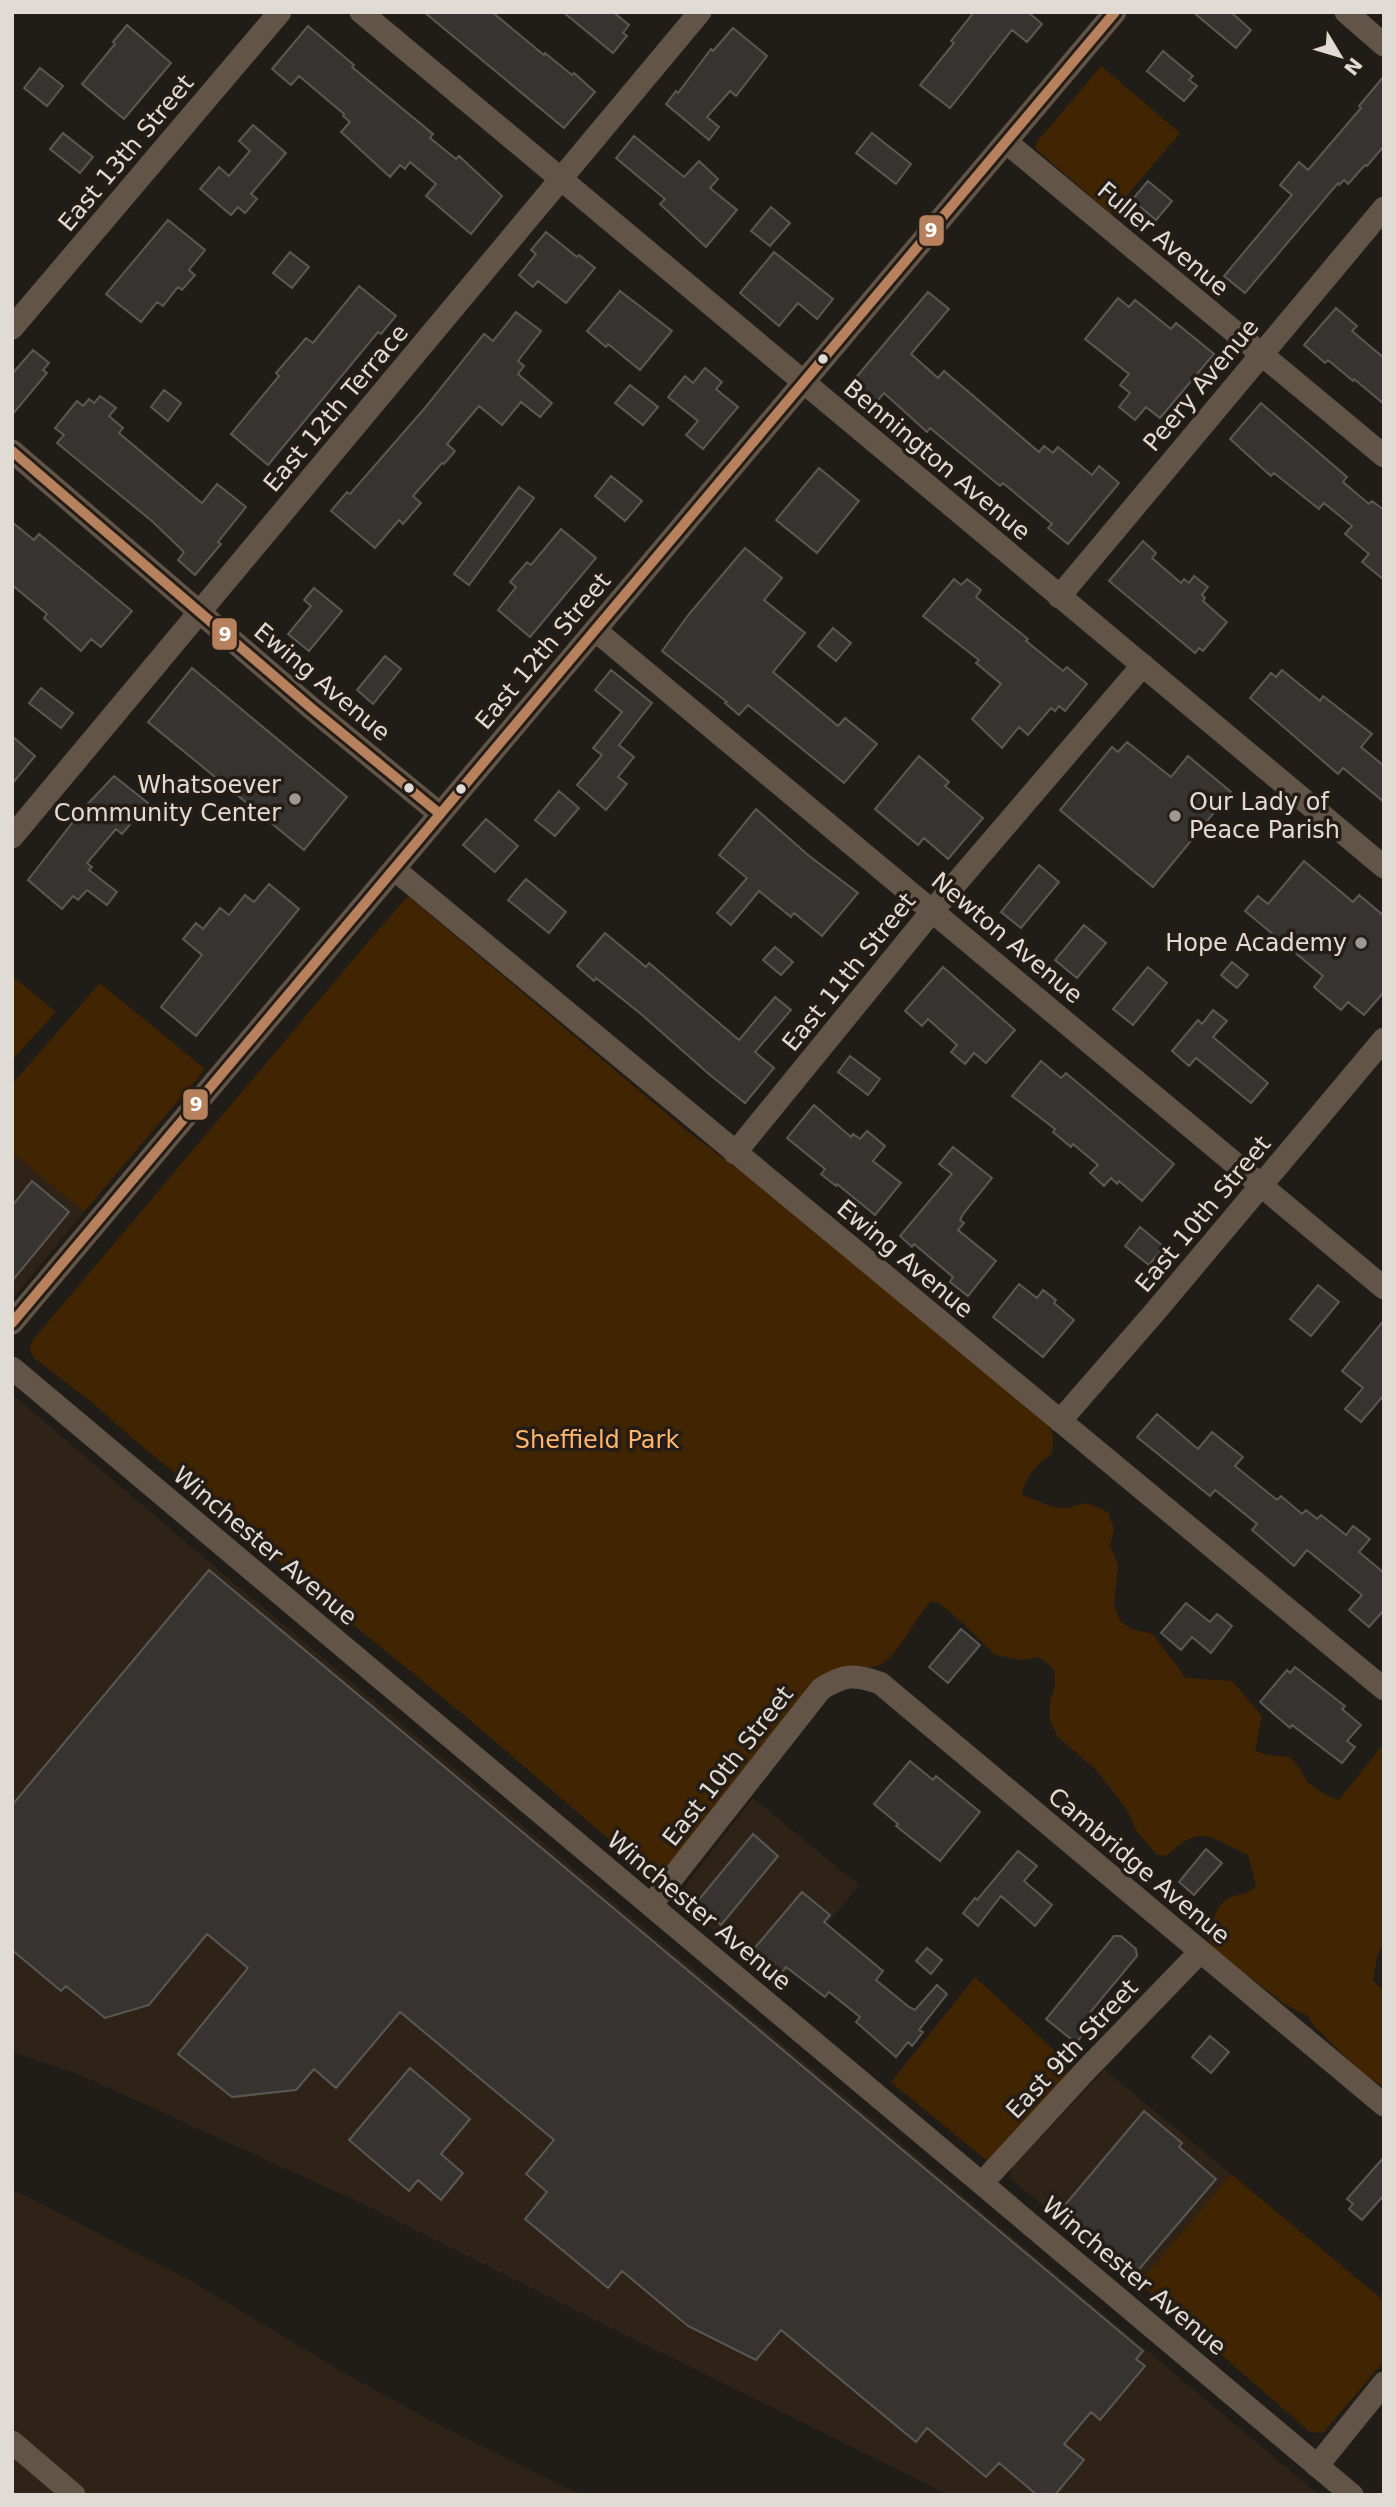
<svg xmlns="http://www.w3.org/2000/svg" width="1396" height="2507" font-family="'DejaVu Sans',sans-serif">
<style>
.built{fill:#2f2318}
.green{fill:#412503}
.building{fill:#373330;stroke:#5b5854;stroke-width:2}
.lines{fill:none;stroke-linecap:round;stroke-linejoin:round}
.minor{stroke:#625548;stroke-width:23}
.bus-1-casing{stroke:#241c15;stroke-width:16}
.bus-1{stroke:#b6815c;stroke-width:10}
.bus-dot{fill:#e1dbd6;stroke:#241c15;stroke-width:2.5}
.poi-dot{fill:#9d9894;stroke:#241c15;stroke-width:2.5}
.labels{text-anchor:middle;stroke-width:7;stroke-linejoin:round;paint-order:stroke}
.street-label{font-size:24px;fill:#e1dbd6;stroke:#241c15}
.poi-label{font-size:24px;fill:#e1dbd6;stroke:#241c15;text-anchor:end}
.park-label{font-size:24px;fill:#feb66d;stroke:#241c15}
.line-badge{stroke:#241c15;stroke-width:2.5}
.badge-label{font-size:19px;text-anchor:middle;font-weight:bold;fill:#fff}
</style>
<rect width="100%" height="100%" fill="#201c18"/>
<path class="built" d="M12,1152L84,1212L12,1299Z
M12,1394L202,1556L1319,2495H948L363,2204L78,2074L12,2052Z
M753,1798L859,1885L778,1985L681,1903L679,1894Z
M1105,2070L1231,2174L1139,2283L1009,2178L1013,2166Z
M12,2189L186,2278L344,2373L437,2424L582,2495H12Z"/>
<path class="green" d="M1101,66L1180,133L1111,214L1035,148L1037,142Z
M409,897L687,1131L747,1176L952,1345L1047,1418L1053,1437L1052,1453C1036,1465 1026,1475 1022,1495L1053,1507L1066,1508L1087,1503L1108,1512L1114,1529L1110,1545L1118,1565L1114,1605L1120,1621L1131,1629L1153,1634C1164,1651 1175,1660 1185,1678L1232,1681L1262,1716L1255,1751L1268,1755L1290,1757L1301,1770L1307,1782L1326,1795L1339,1800L1384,1743V1940L1377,1957L1373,1980L1384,1991V2088L1362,2073L1315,2027L1308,2016L1286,2005L1213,1949L1208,1939C1212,1926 1215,1905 1229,1898C1240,1893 1244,1896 1256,1887L1248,1855C1208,1837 1203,1823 1166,1856L1156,1854L1136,1830L1127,1810L1096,1770L1058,1737L1050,1720V1701L1055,1687L1054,1669L1039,1657L1022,1660L995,1655L963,1623L940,1604L931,1601C916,1616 896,1661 877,1666C867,1669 854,1669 844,1670L664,1872L653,1874L646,1871L464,1715L317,1595L216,1506L139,1444L94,1404L33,1357L30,1350L32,1341L363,948L406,898Z
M12,976L56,1012L12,1060Z
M100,983L205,1069L84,1212L12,1152V1084Z
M975,1977L1067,2062L1068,2074L993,2158L986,2160L891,2082Z
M1231,2174L1384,2301V2361L1323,2433L1310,2432L1139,2283Z"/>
<path class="building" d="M424,12H492L544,55L545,53L572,75L574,73L595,92L564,128Z
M563,12H613L629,25L623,33L627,36L613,53Z
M974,12H1028L1042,24L1027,42L1012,30L950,108L920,85L954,43L951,41Z
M1193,12H1231L1251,30L1236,48Z
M127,25L171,63L124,119L82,84L115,44L113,42Z
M308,26L354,65L352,67L433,134L430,138L456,159L459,156L502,196L471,234L426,196L436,184L410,162L405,169L400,165L390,177L341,132L350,122L343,116L344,114L299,76L291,85L272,69Z
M733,28L767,56L736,96L730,91L707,117L719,127L709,140L666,104L676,91L678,93L711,49L713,51Z
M1163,51L1193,76L1189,80L1197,86L1184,101L1147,71Z
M40,68L63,86L47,106L24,88Z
M1384,76V146L1367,166L1365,165L1348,184L1344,180L1339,185L1338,183L1245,293L1224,276L1292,195L1280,185L1299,162L1308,170L1361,108L1359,106Z
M253,125L286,153L251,194L257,199L245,213L238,207L231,215L200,189L219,167L229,176L250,151L239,141Z
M63,133L93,157L80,173L50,149Z
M872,133L911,164L896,184L856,153Z
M634,136L684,177L699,161L718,179L710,188L737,210L706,247L660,204L665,199L616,158Z
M1148,181L1172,201L1156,220L1132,200Z
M771,207L790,223L770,246L751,231Z
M168,220L205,250L189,270L195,275L182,290L178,287L163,306L157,302L141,322L106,294Z
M546,232L577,257L579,255L595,268L566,303L538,281L533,287L519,275L536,254L531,250Z
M290,252L309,267L292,288L273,273Z
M774,252L833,299L817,319L798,303L779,326L740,293Z
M359,286L396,316L381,334L378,332L268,465L231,434L279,376L276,373L306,338L313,343Z
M620,291L672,331L640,370L608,344L606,347L587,331Z
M928,292L949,309L911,354L938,378L944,371L1039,452L1044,446L1053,453L1058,447L1092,475L1099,466L1119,483L1068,544L1048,528L1052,524L1003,483L1000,486L930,428L927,432L884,393L872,407L848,387Z
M1118,298L1129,307L1135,300L1171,329L1176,323L1214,354L1160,418L1146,407L1135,420L1119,407L1130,393L1120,385L1129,374L1085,339Z
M1336,308L1357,326L1352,331L1384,358V404L1354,379L1353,381L1328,360L1325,363L1304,345Z
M516,312L541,331L518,361L524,366L518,374L552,403L540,417L521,402L502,425L479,406L447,444L455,451L444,464L442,463L413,496L421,503L403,524L399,520L375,548L331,511L347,492L350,494L424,409L484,334L493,341Z
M33,350L49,363L43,370L47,373L12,415V374Z
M705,368L722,382L716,389L738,407L703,449L686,435L698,421L668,397L685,376L693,383Z
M630,385L658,407L643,425L615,403Z
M164,390L181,403L168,421L151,407Z
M100,396L116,408L109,416L123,428L119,433L197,499L202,503L217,484L246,507L218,542L221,544L195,575L178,560L184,552L153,522L57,443L64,435L55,428L77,401L83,406L89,399L94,403Z
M1261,403L1347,477L1343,482L1369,504L1372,501L1384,510V580L1362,562L1369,554L1345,534L1352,526L1324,503L1319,509L1274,473L1271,476L1230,439Z
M819,468L859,501L817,553L776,520Z
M611,476L642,501L625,521L595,496Z
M519,487L534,498L469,585L454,574Z
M12,522L34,540L39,534L132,611L101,647L91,639L81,651L44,618L47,614L12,585Z
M561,529L596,558L530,637L498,610L516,587L510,582L527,562L531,565Z
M1143,541L1156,553L1152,558L1181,583L1184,579L1189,583L1194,576L1208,587L1202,595L1205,598L1203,601L1227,622L1203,651L1199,648L1195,653L1109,581Z
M745,548L782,578L764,600L805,633L773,672L838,726L845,718L877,744L844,783L748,705L739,715L725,703L727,702L662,651L689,614Z
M954,579L961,585L967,579L981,590L976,597L1028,639L1026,641L1063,671L1067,667L1087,684L1065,711L1059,706L1055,711L1051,708L1028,735L1019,727L1002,748L972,719L1001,684L976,663L979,660L923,616Z
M314,588L342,611L309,651L288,634L311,606L304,600Z
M833,628L851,643L836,661L818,646Z
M385,656L401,669L373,704L357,690Z
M192,668L347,797L304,850L148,722Z
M611,670L652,703L619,745L634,757L618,777L627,784L606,810L577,785L602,755L593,748L622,712L595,690Z
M1282,670L1320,701L1323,696L1372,734L1361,747L1384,766V802L1343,768L1338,774L1250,698L1271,673L1276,677Z
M41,688L73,713L61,728L29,703Z
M12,736L35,756L12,784Z
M1127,742L1171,777L1188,756L1231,792L1153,887L1060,810L1112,747L1118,752Z
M919,756L949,782L945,786L983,818L948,859L924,838L918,845L875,809Z
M114,776L148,803L122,834L116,829L87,863L92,867L89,870L117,892L107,905L87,890L78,900L73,896L62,909L28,880L83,809Z
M559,791L579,808L555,836L535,820Z
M756,809L808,855L858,893L822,936L794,913L791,917L759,891L731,925L717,913L747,878L719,855Z
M486,819L518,846L495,872L463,845Z
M1304,861L1353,902L1359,895L1384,916V992L1364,1015L1348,1002L1341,1010L1314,987L1323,976L1245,911L1258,896L1268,904Z
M1039,865L1059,882L1021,928L1001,912Z
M526,879L566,912L549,933L508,900Z
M269,884L299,909L196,1036L161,1007L202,955L183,939L196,923L203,929L220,908L229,915L245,895L254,902Z
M1084,925L1106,943L1077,978L1055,960Z
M605,933L646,967L649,963L739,1040L775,997L791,1010L755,1052L774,1068L745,1103L710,1075L641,1014L596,978L594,981L577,966Z
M775,947L793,962L781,975L763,960Z
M1232,962L1248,975L1237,988L1221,975Z
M943,967L1015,1030L986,1063L974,1053L965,1064L951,1052L957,1045L928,1019L922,1026L905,1011Z
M1148,967L1167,983L1133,1025L1113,1009Z
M1213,1010L1227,1021L1213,1037L1268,1083L1251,1103L1196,1058L1189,1066L1172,1051L1198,1020L1202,1024Z
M850,1056L880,1079L868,1095L838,1072Z
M1041,1061L1061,1078L1066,1073L1174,1164L1142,1201L1119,1181L1117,1184L1111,1178L1104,1186L1090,1173L1098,1165L1073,1144L1071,1147L1053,1132L1055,1129L1012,1096Z
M814,1105L851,1137L853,1134L860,1139L867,1131L885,1146L873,1161L901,1183L875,1215L837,1184L836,1186L821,1174L825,1169L787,1138Z
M953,1147L992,1178L963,1214L960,1220L964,1223L958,1230L996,1261L968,1296L950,1282L953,1277L914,1244L912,1247L900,1236L952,1174L939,1164Z
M32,1181L69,1212L12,1281V1206Z
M1140,1227L1164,1247L1149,1265L1125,1246Z
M1019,1284L1037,1298L1043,1290L1056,1300L1054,1303L1074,1320L1043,1357L993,1317Z
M1318,1285L1339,1302L1311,1336L1290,1319Z
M1384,1320V1395L1361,1422L1345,1409L1363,1388L1342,1371Z
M1157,1414L1198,1449L1212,1432L1243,1457L1235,1466L1277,1500L1281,1496L1302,1514L1306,1510L1317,1519L1321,1515L1346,1535L1353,1526L1370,1539L1359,1552L1384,1573V1610L1369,1627L1349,1610L1362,1595L1307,1550L1294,1566L1252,1530L1257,1524L1215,1490L1210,1496L1137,1437Z
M209,1570L1143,2351L1136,2359L1145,2366L1100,2420L1091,2412L1064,2444L1084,2460L1055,2495H1037L999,2463L986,2477L927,2428L916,2442L781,2330L756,2360L688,2326L622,2271L608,2288L525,2219L547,2192L526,2174L554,2140L400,2012L336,2088L314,2069L296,2090L232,2097L178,2054L248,1968L207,1934L149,2005L105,2018L66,1986L61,1991L12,1950V1805Z
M1186,1603L1210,1622L1217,1614L1232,1626L1211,1653L1192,1637L1181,1650L1161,1633Z
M961,1629L980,1645L948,1683L929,1667Z
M1295,1667L1345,1706L1342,1709L1361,1725L1347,1741L1355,1747L1342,1763L1292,1725L1290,1728L1260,1702L1287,1670L1290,1673Z
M910,1761L933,1780L936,1776L980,1812L940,1861L896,1826L898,1824L874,1804Z
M753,1834L778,1856L721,1925L696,1903Z
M1206,1849L1222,1863L1194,1895L1179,1882Z
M1018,1851L1037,1866L1024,1881L1052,1905L1035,1926L1001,1896L978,1926L963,1913L975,1898L977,1900Z
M802,1892L830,1915L824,1922L883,1971L876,1980L909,2007L915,2010L937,1985L947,1994L919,2030L923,2032L912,2046L908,2042L896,2057L856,2022L860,2017L829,1992L825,1997L786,1967L781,1974L753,1950Z
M1114,1936H1121L1136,1949L1137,1956L1088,2015L1094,2020L1076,2043L1046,2019Z
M927,1948L942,1960L931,1974L916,1961Z
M1210,2036L1229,2052L1211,2073L1192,2057Z
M410,2068L470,2119L441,2154L463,2173L441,2200L418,2180L409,2191L349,2140Z
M1144,2111L1182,2143L1179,2147L1216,2179L1135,2274L1060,2211Z
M1384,2157V2195L1362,2220L1349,2209L1353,2204L1347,2199Z"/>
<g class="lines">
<path class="minor" d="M361,12L1384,867
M1346,12L1384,45
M1006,142L1384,456
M12,328L280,12
M12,451L310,707L440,814
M1059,597L1384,208
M595,630L1384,1288
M12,837L700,12
M394,869L1384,1689
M735,1153L933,910L1143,665
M12,1323L1115,12
M12,1368L1352,2495
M1060,1421L1154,1313L1384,1039
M651,1905L821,1689C845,1674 854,1674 880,1683L1384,2105
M983,2182L1087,2069L1200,1952
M12,2442L74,2495
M1317,2466L1384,2383"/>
<g class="bus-1-casing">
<path id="bus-1" d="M12,451L310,707L440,814
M12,1323L1115,12"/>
</g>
<use href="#bus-1" class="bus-1"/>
</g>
<g class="bus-dot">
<circle cx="823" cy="359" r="6"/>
<circle cx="409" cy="788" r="6"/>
<circle cx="461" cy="789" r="6"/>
</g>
<g class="poi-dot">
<circle cx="295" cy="799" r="7"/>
<circle cx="1175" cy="816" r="7"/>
<circle cx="1361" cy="943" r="7"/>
</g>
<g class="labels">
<g class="street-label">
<text transform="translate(126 153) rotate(-50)" y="8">East 13th Street</text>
<text transform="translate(1163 239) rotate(40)" y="8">Fuller Avenue</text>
<text transform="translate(1201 385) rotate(-50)" y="8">Peery Avenue</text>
<text transform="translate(336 408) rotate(-50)" y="8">East 12th Terrace</text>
<text transform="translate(937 460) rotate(40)" y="8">Bennington Avenue</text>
<text transform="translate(543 651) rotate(-50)" y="8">East 12th Street</text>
<text transform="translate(322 682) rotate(40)" y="8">Ewing Avenue</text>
<text transform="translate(1007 938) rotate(40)" y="8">Newton Avenue</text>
<text transform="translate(849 972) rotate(-51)" y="8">East 11th Street</text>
<text transform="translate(1203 1214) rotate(-50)" y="8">East 10th Street</text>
<text transform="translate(905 1259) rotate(40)" y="8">Ewing Avenue</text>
<text transform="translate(265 1546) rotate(40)" y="8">Winchester Avenue</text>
<text transform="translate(728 1766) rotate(-52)" y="8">East 10th Street</text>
<text transform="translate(1139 1866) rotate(40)" y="8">Cambridge Avenue</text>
<text transform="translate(699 1911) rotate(40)" y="8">Winchester Avenue</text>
<text transform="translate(1072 2049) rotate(-47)" y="8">East 9th Street</text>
<text transform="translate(1134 2276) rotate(40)" y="8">Winchester Avenue</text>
</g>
<g class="poi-label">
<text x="281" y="793">Whatsoever<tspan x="281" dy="28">Community Center</tspan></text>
<text x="1189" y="810" text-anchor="start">Our Lady of<tspan x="1189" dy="28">Peace Parish</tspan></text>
<text x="1347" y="951">Hope Academy</text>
</g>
<g class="park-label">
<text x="597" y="1448">Sheffield Park</text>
</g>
</g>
<g class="line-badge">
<rect x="918" y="214" width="27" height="33" rx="7" fill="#b6815c"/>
<rect x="211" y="617" width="27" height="34" rx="7" fill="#b6815c"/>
<rect x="182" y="1088" width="27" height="33" rx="7" fill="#b6815c"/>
</g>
<g class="badge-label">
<text x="931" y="237">9</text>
<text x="225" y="641">9</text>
<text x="196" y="1111">9</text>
</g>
<rect width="1396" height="2507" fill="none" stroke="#e1dbd6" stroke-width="28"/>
<g transform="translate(1340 56) rotate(128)" stroke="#241c15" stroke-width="5" paint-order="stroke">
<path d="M0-5L12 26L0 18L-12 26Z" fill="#e1dbd6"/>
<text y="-10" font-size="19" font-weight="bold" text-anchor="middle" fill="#e1dbd6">N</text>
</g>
</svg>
